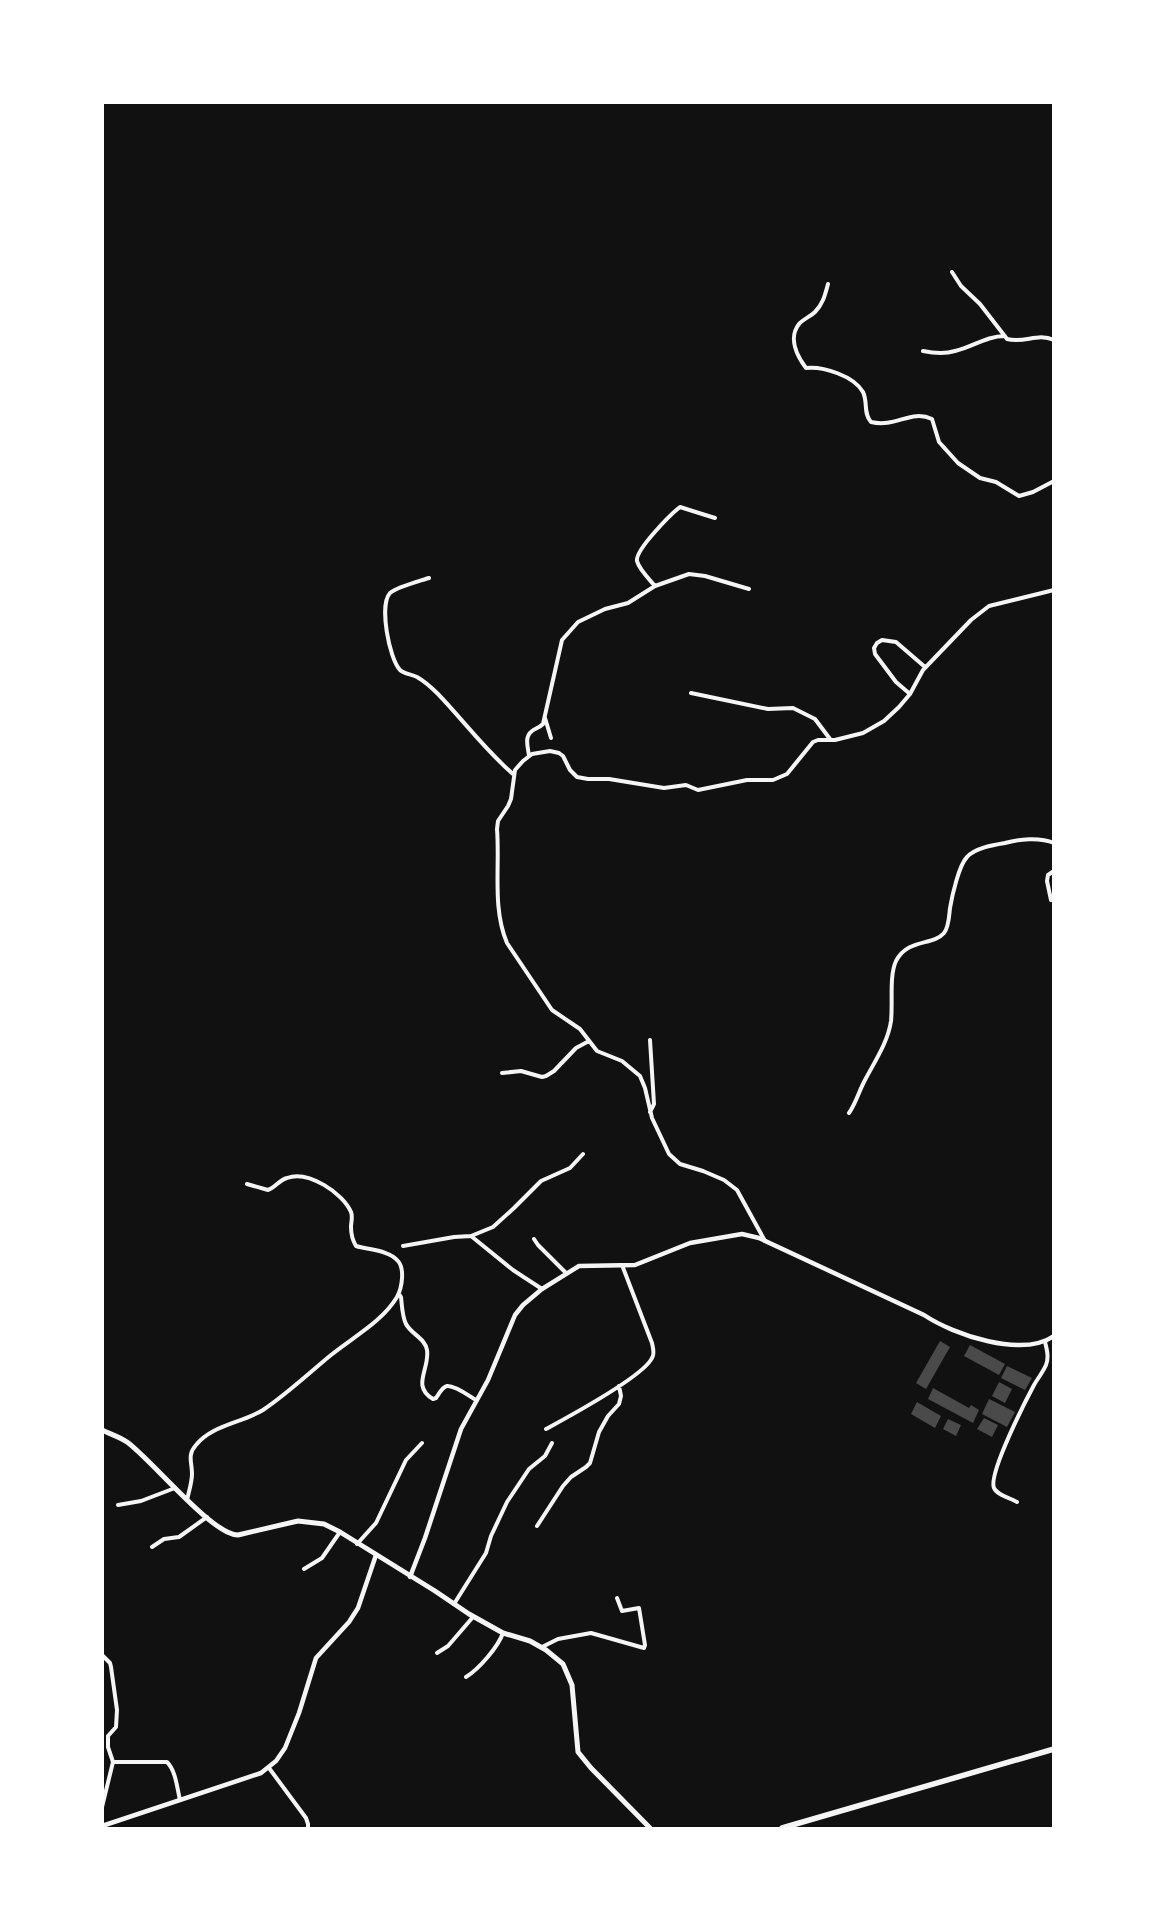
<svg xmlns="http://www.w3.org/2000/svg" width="1156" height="1931" font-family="Lato,sans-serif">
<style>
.building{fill:#4a4a4a}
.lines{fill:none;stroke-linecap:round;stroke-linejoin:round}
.minor{stroke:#f5f5f5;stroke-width:4}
.tertiary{stroke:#f5f5f5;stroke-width:4.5}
.secondary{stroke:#f5f5f5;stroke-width:5}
.trunk{stroke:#f5f5f5;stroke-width:5.5}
</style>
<rect width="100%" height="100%" fill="#111"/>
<path class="building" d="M940,1341L950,1347L926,1389L916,1383Z
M970,1345L1005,1364L999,1375L964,1356Z
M1007,1366L1032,1378L1025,1390L1001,1378Z
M999,1382L1012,1389L1005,1403L992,1396Z
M933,1388L969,1408L971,1405L979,1410L973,1423L928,1399Z
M989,1399L1015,1412L1007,1427L982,1414Z
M917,1402L941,1416L935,1428L911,1414Z
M984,1418L998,1425L992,1437L977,1429Z
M948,1419L961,1425L956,1436L943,1429Z"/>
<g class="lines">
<path class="minor" d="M952,272L961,286L980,304L1007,339C1025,344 1037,332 1054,340
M828,284C825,295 823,304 815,312C810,317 803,319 799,324C788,338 797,356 806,368C823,366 854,376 863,392C868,402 863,413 871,422C896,428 911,409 932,419L939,442L958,463L980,478L996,482L1019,496L1033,492L1054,481
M923,351C933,353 945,354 955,351C973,347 986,336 1005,336
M429,578C420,581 397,587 390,593C379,605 389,658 400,670C404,674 411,674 417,677C424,681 432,688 438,694C463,720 485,750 513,774
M655,586C649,579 639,569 637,561C635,550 671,514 680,507L715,518
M691,693L768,709L793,708L815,719L830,739
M910,694L896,682L875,654L874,648L877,643L882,640L896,642L925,667
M545,718L551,738
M529,756C528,747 524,737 532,731C536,728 539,728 543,724L562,640L578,622L605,609L628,603L655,586L689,574L705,576L749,589
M1051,900L1047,881L1048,875L1054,871
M650,1040L654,1104L650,1112
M502,1073L521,1071L542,1077L546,1076L554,1071L576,1048L589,1041
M849,1113C856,1103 859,1091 865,1080C875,1061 888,1042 891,1021C893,1003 889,976 896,961C908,938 933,946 944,933C949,927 949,916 950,908C952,896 959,865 967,857C975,848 993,845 1005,843C1019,839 1040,837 1054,843
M471,1236L493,1227L514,1208L541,1181L570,1168L583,1154
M534,1239L538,1245L566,1273
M765,1241L737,1190L724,1180L703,1171L680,1164L669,1154L652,1118L645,1088L640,1076L622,1061L597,1051L580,1029L552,1010L507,943C492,908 500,866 497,829L498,821L508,806L511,799L515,770L523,761L532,754L550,751L559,753L563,756L570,770L577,777L588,779H609L664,788L686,785L698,790L747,780H773L787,774L813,742L818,740H835L863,733L884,721L899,707L910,694L923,670L971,620L989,606L1054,590
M403,1246L454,1237L471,1236L513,1270L542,1289
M399,1294L401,1297C402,1305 402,1316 406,1324C411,1334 425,1338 427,1350C430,1369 411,1386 433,1399L436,1398C439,1394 442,1387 447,1386C455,1385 469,1396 476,1400
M546,1429C568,1417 643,1377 652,1358C655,1354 653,1348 652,1343L622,1265
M187,1500C189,1491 192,1482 192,1474C192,1462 187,1455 196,1445C212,1425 242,1423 263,1410C287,1394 309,1373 331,1355C353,1337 382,1322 397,1297C402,1288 405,1269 398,1261C389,1250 369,1250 356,1246C353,1241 351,1234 351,1227C351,1222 353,1217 351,1212C343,1193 308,1170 287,1178C279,1180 275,1188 268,1190L247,1184
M1017,1502C1010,1498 997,1495 994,1488C988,1474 1026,1400 1034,1385C1038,1378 1043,1372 1046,1365C1049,1357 1047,1350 1045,1342
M118,1505L141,1501L175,1488
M537,1526L563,1486L571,1477L586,1467L590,1463L599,1432L608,1416L619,1404L621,1396L619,1386
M357,1544L376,1523L406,1460L422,1443
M152,1547L164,1539L179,1537L207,1517
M304,1569L322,1558L340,1532
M454,1604L486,1553L491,1536L507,1502L529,1469L545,1456L552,1443
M542,1647L558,1639L591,1633L644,1648L645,1645L639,1608L622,1611L617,1598
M437,1653L448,1646L473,1617
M102,1655L110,1663L111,1667L117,1710L116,1727L108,1736V1747L113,1762L102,1807
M466,1677C479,1669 498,1647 503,1633
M113,1762H167C176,1771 177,1788 180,1800
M269,1768L306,1818L308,1824V1828"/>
<path class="tertiary" d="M410,1577L425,1538L461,1429L488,1380L515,1315L523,1305L542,1289L579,1266L635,1265L690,1243L742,1234L759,1238L924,1315C954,1335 1022,1358 1054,1336
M102,1826L261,1773L276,1761L285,1748L299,1713L316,1658L349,1622L358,1608L376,1555"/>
<path class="secondary" d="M102,1430C110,1434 120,1437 127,1442C151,1459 212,1535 238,1535L298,1521L324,1524L340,1532L435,1591L469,1614L503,1633L530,1641L546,1650L563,1664L572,1685L578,1752L591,1768L650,1828"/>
<path class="trunk" d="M782,1828L1054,1749"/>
</g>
<rect width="1156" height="1931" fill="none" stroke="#ffffff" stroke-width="208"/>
</svg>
